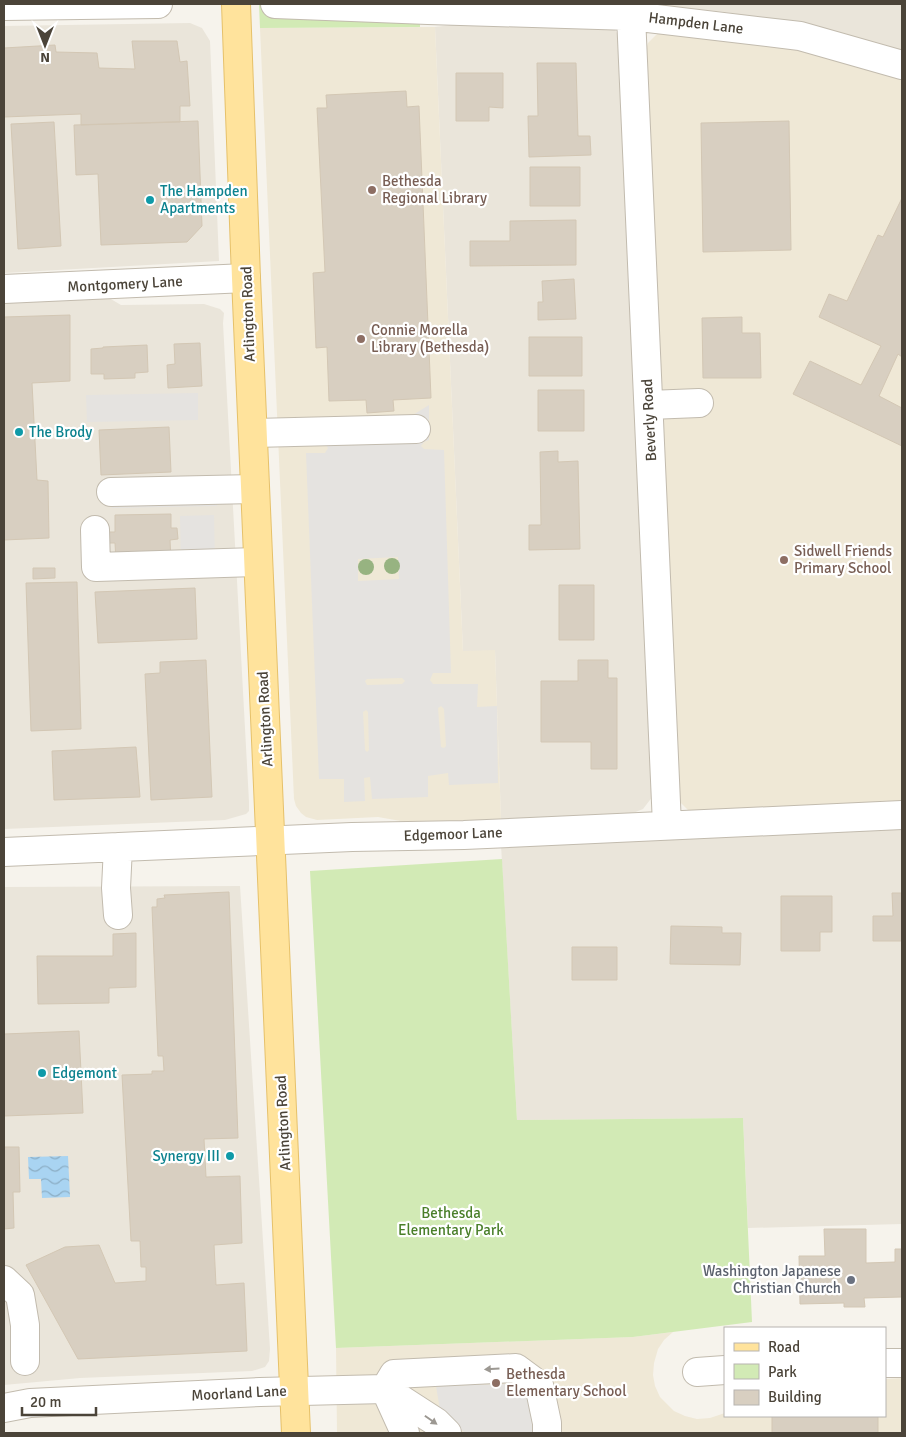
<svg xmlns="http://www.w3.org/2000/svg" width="906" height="1437" font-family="Signika,sans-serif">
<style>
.residential{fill:#eae5da}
.education{fill:#efe8d6}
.park{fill:#d2eab5}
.parking{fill:#e5e3e0;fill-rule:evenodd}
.water{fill:url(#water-waves)}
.building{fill:#d8cfc1;stroke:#d3c7b4}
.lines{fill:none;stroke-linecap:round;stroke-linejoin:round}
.minor-casing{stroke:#c2bbae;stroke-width:30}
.major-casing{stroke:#e6c16a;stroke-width:30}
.minor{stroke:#fff;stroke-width:28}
.major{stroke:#ffe39c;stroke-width:28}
.tree{fill:#97b381}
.oneway{fill:#9c9892}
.education-dot{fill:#8d6e63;stroke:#fff;stroke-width:2}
.culture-dot{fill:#0f9aa8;stroke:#fff;stroke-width:2}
.worship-dot{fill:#6b7280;stroke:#fff;stroke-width:2}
.labels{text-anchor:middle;stroke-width:4.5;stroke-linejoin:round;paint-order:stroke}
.street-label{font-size:15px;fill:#4b4439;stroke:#fff}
.education-label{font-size:15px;fill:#785e54;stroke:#fff;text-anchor:start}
.culture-label{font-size:15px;fill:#0d838f;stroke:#fff;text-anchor:start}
.park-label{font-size:15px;fill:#4a7f2a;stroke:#fff}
.worship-label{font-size:15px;fill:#5b616d;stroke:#fff;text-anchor:end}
</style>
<defs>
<pattern id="water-waves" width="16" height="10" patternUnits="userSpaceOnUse" patternTransform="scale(1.25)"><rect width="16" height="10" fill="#a9d4f2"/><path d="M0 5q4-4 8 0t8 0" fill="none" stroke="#8caec5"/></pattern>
</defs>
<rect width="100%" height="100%" fill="#f6f3ec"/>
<path class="residential" d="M624,4H902V51L852,36L779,21L725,12L668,6Z
M190,23L202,28L210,41L219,261L4,273V26Z
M460,24L603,26L615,30L621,39L653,796L643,809L633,813L501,819L495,651H463L435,27Z
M104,295L121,305L204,304L220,309L224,313L223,323L249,802V811L246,814L225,820L4,829V300Z
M902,826V1224L748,1228L743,1118L517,1120L501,845Z
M240,886L270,1349L269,1361L265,1367L252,1371L80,1378L4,1385V887Z"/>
<path class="education" d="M435,27L463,651L495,650L501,819L412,823L378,817L317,820L306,817L301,813L296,806L294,799L260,28Z
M663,31L782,45L902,74V802L691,811L688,810L679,801L645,53L648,43L656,35Z
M673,1332L664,1340L658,1349L654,1363L653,1375L655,1386L660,1397L674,1411L685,1416L697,1419L710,1418L725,1413V1416H885V1379L902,1378V1433H337L336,1348L633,1337Z"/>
<path class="park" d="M259,4H420V27L260,28Z
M502,859L517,1120L743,1118L752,1322L633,1337L336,1348L310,871Z"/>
<path class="parking" d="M198,393V420L87,422L86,395Z
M429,405V440L424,442L421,446L424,449L444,450L451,673H433L430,680L433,684H478L477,707L497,706L498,783L449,785L448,773L428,776V797L372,799L370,777L364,778L365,801L344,802V779H319L306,453H325L328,448L324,443L408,418ZM398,557L399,579L358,581V559ZM402,678L405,681L402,684L367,685L365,681L367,679ZM441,706L444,709L446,746L444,748L441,747L438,708ZM366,710L368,712L369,750L367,752L365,750L363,712Z
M216,490L217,506L112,508L111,492Z
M214,515L215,564H181L180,516Z
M506,1384L534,1404V1433H465L440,1410L436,1386Z"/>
<path class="water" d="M68,1156L70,1197L42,1198L41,1179H29L28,1157Z"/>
<path class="building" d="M132,41H177L180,62L187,61L190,106H180V122L81,125V114L4,117V48L55,45L56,52L97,53L99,68L135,69Z
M537,63H576L578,136H590L591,155L529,157L528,116H538Z
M456,73H503V108L489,107V121H456Z
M406,91L407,107L419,106L431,398L393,400L394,411L367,413L366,400L329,401L327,347L316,348L313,273L325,272L317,108H327L326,95Z
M198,121L202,226L187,242L101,245L98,174L76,175L74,125Z
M789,121L791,250L703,252L701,123Z
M54,122L61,246L18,249L11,124Z
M530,167H580V206H530Z
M902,198V357L898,354L879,396L902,408V446L793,394L810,361L861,385L881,346L819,317L829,294L847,301L878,235L883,237Z
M576,220V265L470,266V241H510V221Z
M574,279L576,319L538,320V302H543L542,281Z
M70,315V381L32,383L37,480L48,481L49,538L4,540V317Z
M742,317V333H760L761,378H703L702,318Z
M529,337H582V376H529Z
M200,343L202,386L168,388L167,365L175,364L174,344Z
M147,345L148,372L135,373V378L104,379V374H91V349L103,348V347Z
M538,390H584V431H538Z
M169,427L171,472L101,475L99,430Z
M558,451V462L578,461L580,549L529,550V525H541L540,452Z
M171,514V528H177L178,539L170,540L171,561H116L115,543H106V532H115V515Z
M33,568H55V578L33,579Z
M77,582L81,729L31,731L26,583Z
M559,585H594V640H559Z
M195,588L197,639L98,643L95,592Z
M206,660L212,797L151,800L145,674L160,673V662Z
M578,660H608V678H617V769H591V742H541V681H578Z
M136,747L140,797L54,800L52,751Z
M229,892L238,1138L204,1139L206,1177L240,1176L242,1243L214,1245L216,1285L244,1283L247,1351L78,1359L26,1265L65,1247L99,1245L115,1283L146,1281V1267H141L140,1241H131L122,1075L152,1074V1071H164L163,1056H158L152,907H157V899L165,898L164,895Z
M892,893H902V941H873V916H893Z
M781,896H832V932H820V951H781Z
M671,926L722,927V933H741L740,965L670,964Z
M136,933V987L109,988V1003L38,1004L37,956H113V934Z
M572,947H617V980H572Z
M79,1031L83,1113L4,1116V1034Z
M4,1147H19L20,1192H13L14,1228L4,1229Z
M824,1229H866V1263L895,1262V1249H902V1297L864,1298L865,1307H844V1303L800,1304L799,1256H825Z
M772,1416H878V1433H772Z"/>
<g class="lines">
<g class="minor-casing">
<path id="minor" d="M275,4L428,10L631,16L800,36L902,65
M4,6L158,4
M631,16L667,825
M4,289L246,278
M649,405L699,403
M253,433L416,429
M111,492L255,489
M95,530L96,567L258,562
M4,852L352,837L464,835L902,815
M118,915L116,888L118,847
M4,1280L20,1295L25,1325V1361
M885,1363H902
M697,1372L725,1370
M385,1389L394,1374L516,1368L539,1385L547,1423V1433
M385,1389L405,1433
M4,1408L30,1403L260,1392L385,1389L436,1422L447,1433"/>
</g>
<g class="major-casing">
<path id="major" d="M236,4L246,278L296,1433"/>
</g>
<use href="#minor" class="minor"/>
<use href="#major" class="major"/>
</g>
<g class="tree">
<circle cx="392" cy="566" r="8"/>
<circle cx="366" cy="567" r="8"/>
</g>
<defs><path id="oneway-solid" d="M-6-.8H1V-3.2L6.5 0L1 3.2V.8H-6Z" transform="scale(1.25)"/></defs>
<g class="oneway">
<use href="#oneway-solid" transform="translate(492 1369) rotate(177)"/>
<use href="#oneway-solid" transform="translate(431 1420) rotate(35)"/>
</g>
<g class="education-dot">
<circle cx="372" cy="190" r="5"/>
<circle cx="361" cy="339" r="5"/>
<circle cx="784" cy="560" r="5"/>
<circle cx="496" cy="1383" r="5"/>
</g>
<g class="culture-dot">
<circle cx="150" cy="200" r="5"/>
<circle cx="19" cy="432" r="5"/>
<circle cx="42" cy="1073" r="5"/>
<circle cx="230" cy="1156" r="5"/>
</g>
<circle class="worship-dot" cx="851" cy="1280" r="5"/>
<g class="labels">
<g class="street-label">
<text transform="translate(696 23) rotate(7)" y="5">Hampden Lane</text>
<text transform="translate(125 284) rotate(-3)" y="5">Montgomery Lane</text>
<text transform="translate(248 314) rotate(-92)" y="5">Arlington Road</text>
<text transform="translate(649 420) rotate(-93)" y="5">Beverly Road</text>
<text transform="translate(265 719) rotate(-93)" y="5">Arlington Road</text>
<text transform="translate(453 834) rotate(-2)" y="5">Edgemoor Lane</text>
<text transform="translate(283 1123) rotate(-93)" y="5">Arlington Road</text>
<text transform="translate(239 1393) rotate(-3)" y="5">Moorland Lane</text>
</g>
<g class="education-label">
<text x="382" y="186">Bethesda<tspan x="382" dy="17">Regional Library</tspan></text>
<text x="371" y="335">Connie Morella<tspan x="371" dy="17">Library (Bethesda)</tspan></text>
<text x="794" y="556">Sidwell Friends<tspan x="794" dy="17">Primary School</tspan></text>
<text x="506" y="1379">Bethesda<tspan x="506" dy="17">Elementary School</tspan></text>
</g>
<g class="culture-label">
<text x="160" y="196">The Hampden<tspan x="160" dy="17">Apartments</tspan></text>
<text x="29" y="437">The Brody</text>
<text x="52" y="1078">Edgemont</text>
<text x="220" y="1161" text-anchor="end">Synergy III</text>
</g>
<g class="park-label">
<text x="451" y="1218">Bethesda<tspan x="451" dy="17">Elementary Park</tspan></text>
</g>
<g class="worship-label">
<text x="841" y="1276">Washington Japanese<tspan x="841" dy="17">Christian Church</tspan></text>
</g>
</g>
<rect width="906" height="1437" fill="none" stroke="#4b4439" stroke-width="10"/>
<rect x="724" y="1327" width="162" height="90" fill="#ffffff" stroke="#b7b4b0"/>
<rect x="734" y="1343" width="25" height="8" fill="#ffe39c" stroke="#b7b4b0"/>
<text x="768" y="1352" font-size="15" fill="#4b4439">Road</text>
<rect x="734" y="1364" width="25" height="15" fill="#d2eab5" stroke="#b7b4b0"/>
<text x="768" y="1377" font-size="15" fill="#4b4439">Park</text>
<rect x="734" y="1390" width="25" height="15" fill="#d8cfc1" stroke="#b7b4b0"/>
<text x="768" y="1402" font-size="15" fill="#4b4439">Building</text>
<g transform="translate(45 45) rotate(180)" stroke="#ffffff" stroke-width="4" paint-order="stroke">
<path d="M0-4L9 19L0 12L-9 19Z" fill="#4b4439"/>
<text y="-8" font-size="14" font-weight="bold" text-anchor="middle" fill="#4b4439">N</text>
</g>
<path d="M22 1407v8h74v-8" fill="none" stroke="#4b4439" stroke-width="2.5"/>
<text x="30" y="1407" font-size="15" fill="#4b4439" stroke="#ffffff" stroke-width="4" paint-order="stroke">20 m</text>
</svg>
